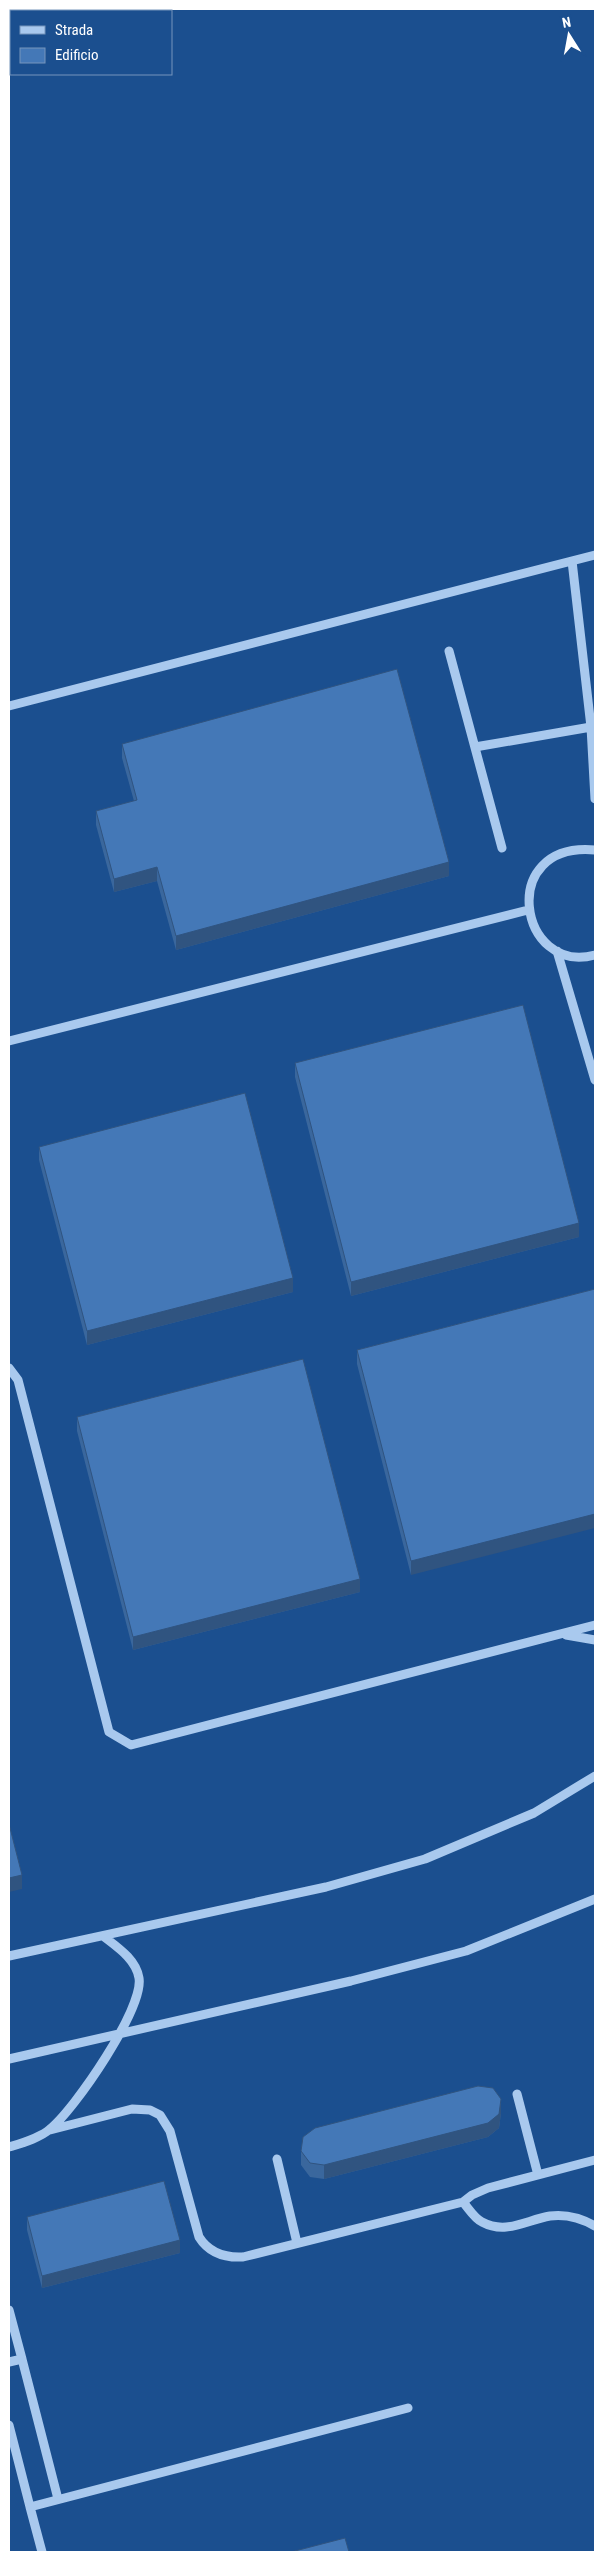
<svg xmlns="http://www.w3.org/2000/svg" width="604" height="2561" font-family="'Roboto Condensed',sans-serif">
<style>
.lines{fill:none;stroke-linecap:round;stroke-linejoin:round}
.minor{stroke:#a9c9ee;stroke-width:9}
.wall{fill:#3a679d}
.shaded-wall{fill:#305480}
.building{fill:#4478b7;stroke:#305480}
</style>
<rect width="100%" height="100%" fill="#1b4f8f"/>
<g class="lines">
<path class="minor" d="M572,561L591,727L595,799
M449,651L502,848
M9,706L595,555
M475,747L591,727
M595,850C496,841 519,976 595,955
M557,951L595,1080
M9,1041L528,910
M9,1368L18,1380L109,1732L131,1745L595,1625
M566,1635L595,1640
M9,1956L326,1887L425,1859L534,1813L595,1776
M9,2059L351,1981L466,1951L595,1899
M517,2094L538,2175
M50,2130L132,2109L150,2110L160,2115L170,2131L199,2237C209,2253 224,2258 243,2257L463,2202C469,2209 474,2218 482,2222C506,2235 526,2220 550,2216C566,2214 581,2218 595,2226
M9,2147C22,2143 40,2138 50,2129C75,2109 144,2008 139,1978C136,1959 117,1947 103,1936
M277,2159L297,2243
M463,2202L472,2195L488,2188L595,2160
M9,2310L22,2359L9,2362
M22,2359L58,2499
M9,2425L30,2507
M42,2552L30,2507L408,2408"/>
</g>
<path class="wall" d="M122,744L449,876L176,950L157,881L114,892L96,825V811L134,801L122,758Z
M295,1063L579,1237L351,1296L295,1077Z
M39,1147L293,1292L87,1345L39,1160Z
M595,1289L411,1575L357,1364V1350Z
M77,1417L360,1592L133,1650L77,1431Z
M501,2113L499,2128L488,2137L324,2179L310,2177L301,2165V2151Z
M27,2217L180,2253L42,2288L27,2230Z"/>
<path class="shaded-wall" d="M449,862V876L176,950V936Z
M157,867V881L114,892V879Z
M579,1223V1237L351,1296V1282Z
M293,1278V1292L87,1345V1331Z
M595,1514V1528L411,1575V1561Z
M360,1579V1592L133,1650V1637Z
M22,1875V1889L9,1892V1878Z
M501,2099V2113L499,2128L488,2137L324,2179V2165Z
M180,2240V2253L42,2288V2276Z"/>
<path class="building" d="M397,669L449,862L176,936L157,867L114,879L96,811L137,800L122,744Z
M523,1005L579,1223L351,1282L295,1063Z
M245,1093L293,1278L87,1331L39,1147Z
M595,1289V1514L411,1561L357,1350Z
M303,1359L360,1579L133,1637L77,1417Z
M9,1824L22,1875L9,1878Z
M478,2086L493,2088L501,2099L499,2114L488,2123L324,2165L310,2163L301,2151L303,2137L315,2128Z
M164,2181L180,2240L42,2276L27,2217Z
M345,2538L349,2552H291Z"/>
<rect width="604" height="2561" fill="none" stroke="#ffffff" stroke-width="20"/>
<rect x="10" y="10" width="162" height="65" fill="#1b4f8f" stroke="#7695bc"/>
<rect x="20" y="26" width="25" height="8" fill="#a9c9ee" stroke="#7695bc"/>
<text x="55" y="35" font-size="15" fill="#ffffff">Strada</text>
<rect x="20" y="48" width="25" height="15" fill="#4478b7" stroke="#7695bc"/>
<text x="55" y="60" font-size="15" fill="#ffffff">Edificio</text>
<g transform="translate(569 35) rotate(349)" stroke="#1b4f8f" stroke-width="4" paint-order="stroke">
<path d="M0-4L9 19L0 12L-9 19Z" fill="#ffffff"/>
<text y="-8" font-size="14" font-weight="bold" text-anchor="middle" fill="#ffffff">N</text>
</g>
</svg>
